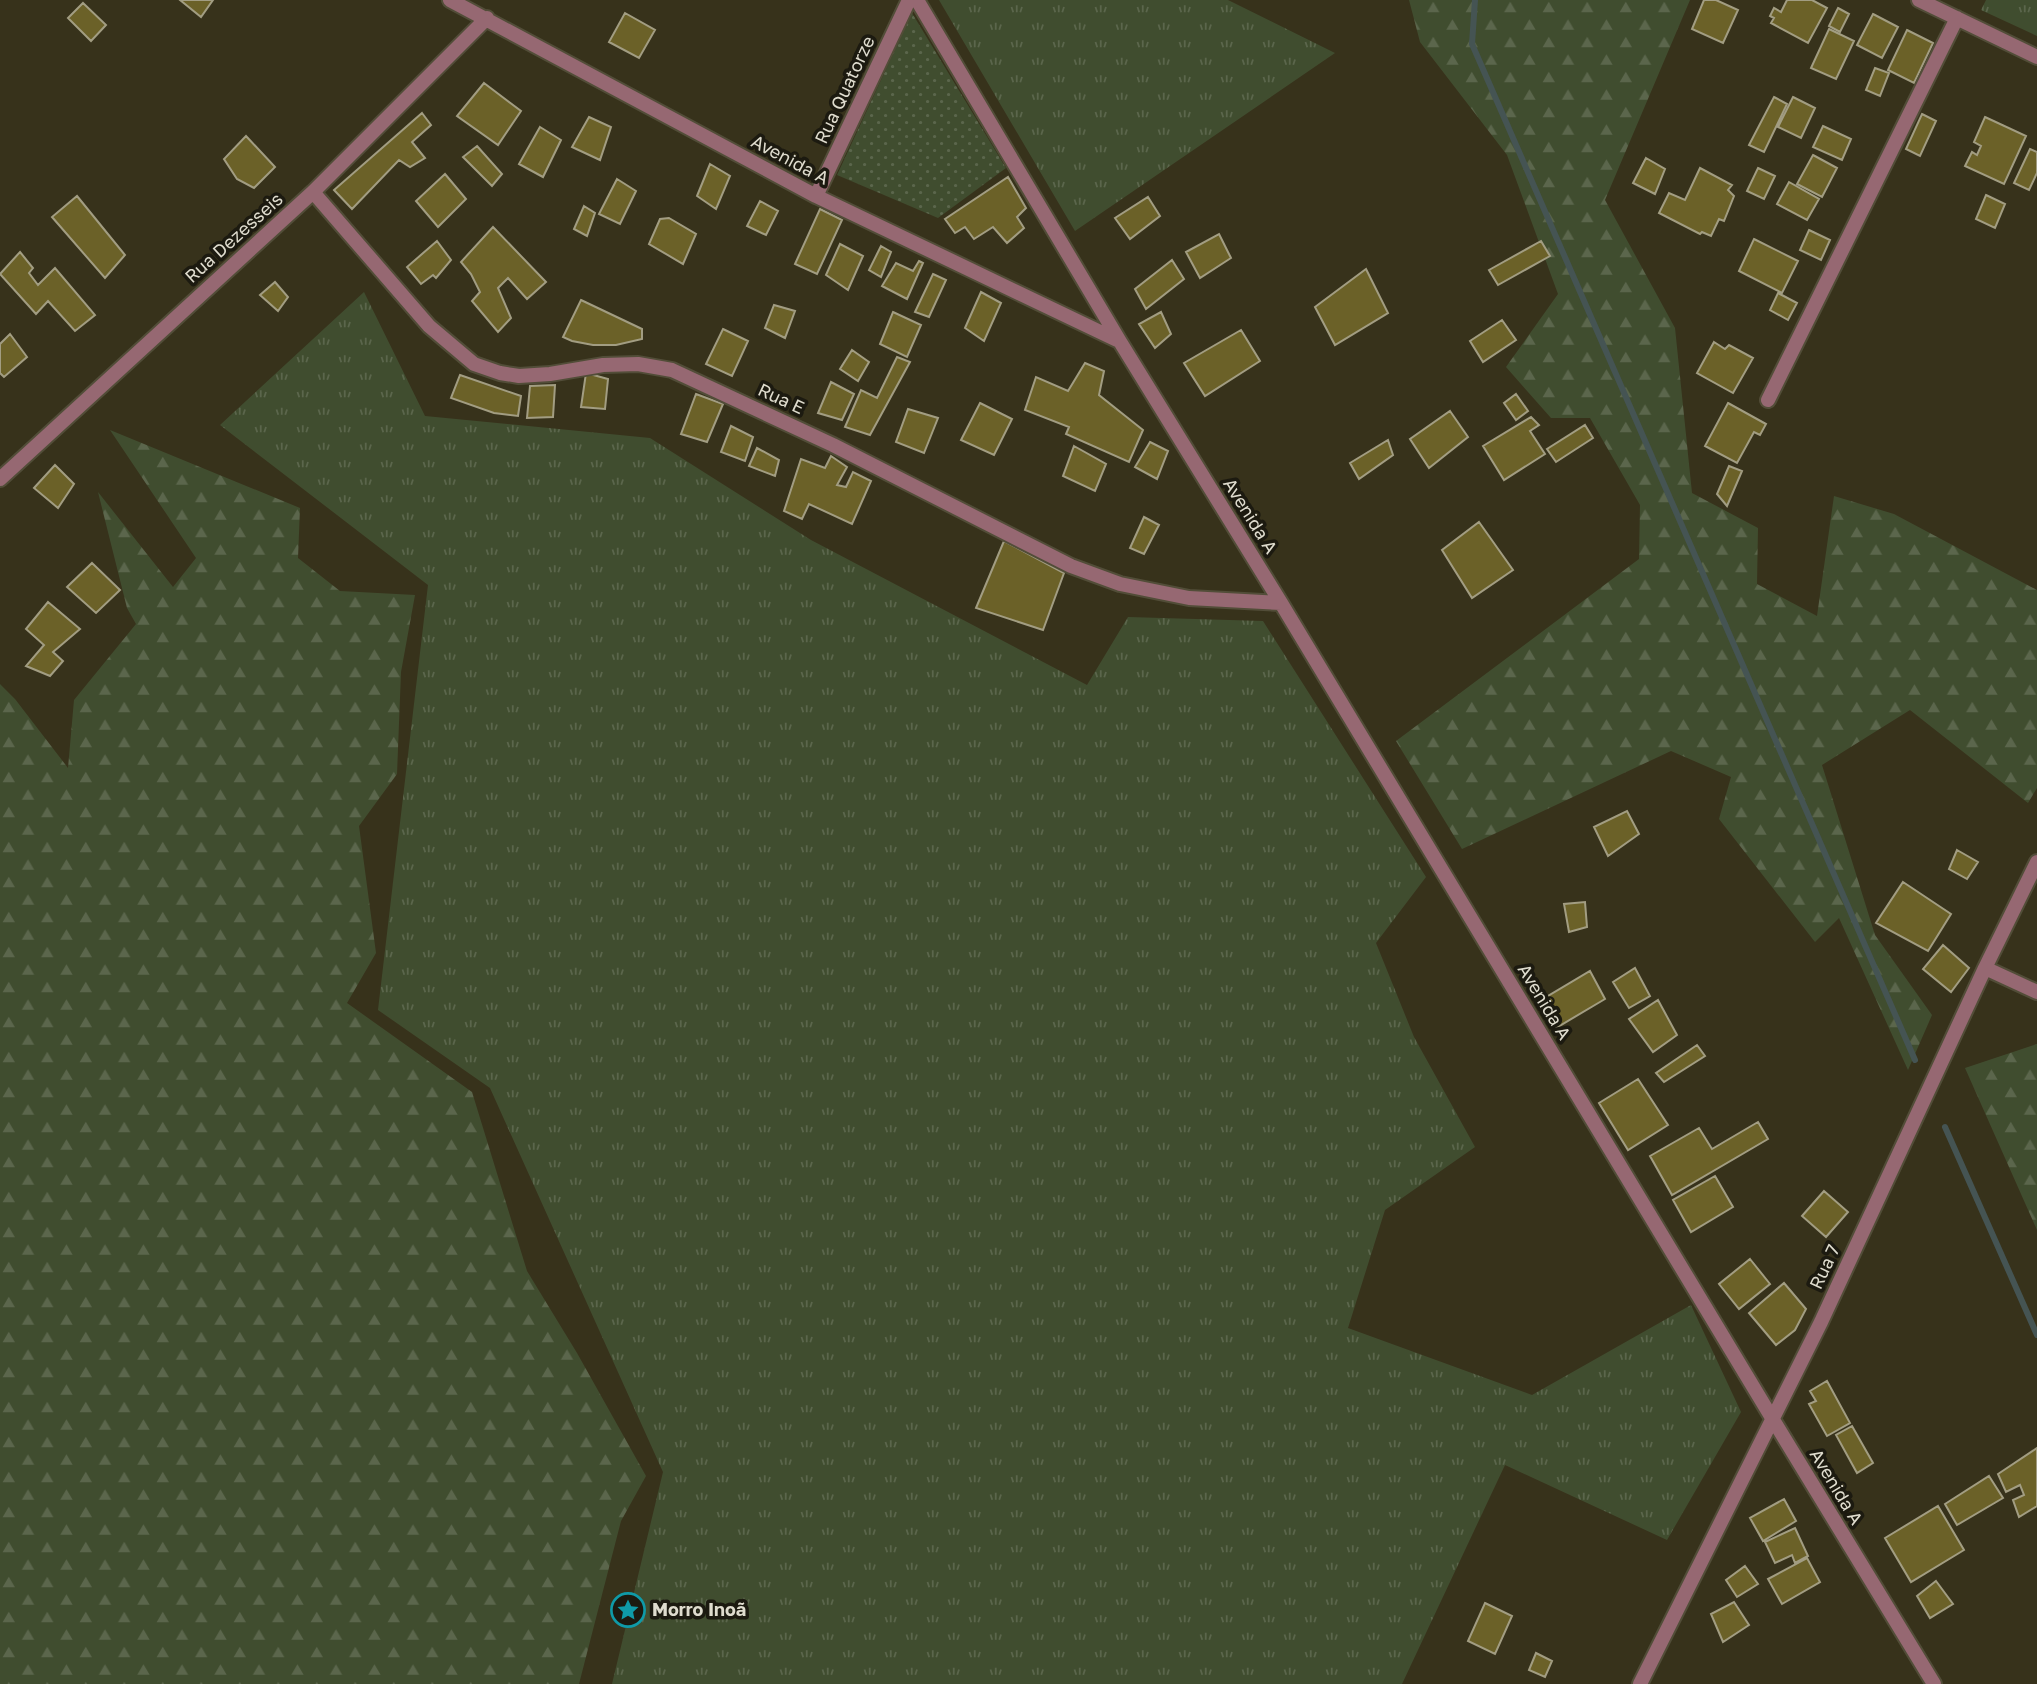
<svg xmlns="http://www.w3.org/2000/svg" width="2037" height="1684" font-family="'Golos Text',sans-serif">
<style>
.grass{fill:url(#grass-tufts)}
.forest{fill:url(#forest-firs)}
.park{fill:url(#park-dots)}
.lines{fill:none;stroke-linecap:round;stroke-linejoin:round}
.stream{stroke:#455453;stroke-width:6}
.building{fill:#6b6128;stroke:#a29d82;stroke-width:2}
.street-casing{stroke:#524d38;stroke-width:18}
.street{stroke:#966872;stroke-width:14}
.labels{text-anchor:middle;stroke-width:7;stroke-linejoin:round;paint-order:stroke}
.street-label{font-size:18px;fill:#dfdcce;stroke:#1c1a10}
.poi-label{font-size:18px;font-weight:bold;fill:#dfdcce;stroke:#1c1a10;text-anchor:start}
</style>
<defs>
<pattern id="grass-tufts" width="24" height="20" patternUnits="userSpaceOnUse" patternTransform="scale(1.75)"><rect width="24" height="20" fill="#404d2f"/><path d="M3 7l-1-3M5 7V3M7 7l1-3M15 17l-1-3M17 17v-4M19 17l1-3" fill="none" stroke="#5b664c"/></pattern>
<pattern id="forest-firs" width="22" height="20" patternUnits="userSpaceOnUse" patternTransform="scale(1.75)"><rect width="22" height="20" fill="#404d2f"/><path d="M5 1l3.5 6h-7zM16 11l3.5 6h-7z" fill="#5b664c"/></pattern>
<pattern id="park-dots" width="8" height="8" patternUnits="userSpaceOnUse" patternTransform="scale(1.75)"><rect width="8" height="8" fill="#404d2f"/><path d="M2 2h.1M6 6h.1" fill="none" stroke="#5b664c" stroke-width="1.8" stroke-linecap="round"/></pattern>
</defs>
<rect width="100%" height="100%" fill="#37321b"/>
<path class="grass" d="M939,0H1228L1335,53L1075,231Z
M1986,0H2037V36L1981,10Z
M364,292L425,416L650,438L811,540L1087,685L1128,617L1263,621L1426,877L1376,943L1414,1037L1475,1147L1385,1210L1348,1328L1532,1395L1691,1305L1741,1412L1667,1540L1505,1465L1402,1684H612L663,1472L490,1088L378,1010L428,585L220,425Z"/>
<path class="forest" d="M1409,0H1690L1605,200L1675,328L1692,493L1758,528L1757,584L1817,616L1834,496L1894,514L2037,590V788L2028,803L1910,710L1822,765L1875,935L1932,1015L1908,1070L1839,918L1815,942L1719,819L1731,777L1671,751L1462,849L1396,741L1639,559L1640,505L1590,418H1551L1506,367L1558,294L1507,155L1420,42Z
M110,430L300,508L298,558L340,591L415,595L401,672L397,774L359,826L376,953L347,1003L472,1092L527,1271L577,1353L646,1476L621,1521L579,1684H0V684L15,699L68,768L74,700L136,624L127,608L98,492L173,587L196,558Z
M2037,1044V1230L1965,1068Z"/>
<path class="park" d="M912,13L1006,168L938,218L837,175Z"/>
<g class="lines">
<path class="stream" d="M1475,0L1472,44L1915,1060
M1945,1127L2037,1335"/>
</g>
<path class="building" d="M180,0H213L201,17Z
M1704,0H1716L1738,10L1723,43L1692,29Z
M1787,0H1812L1827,8L1808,43L1771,23L1774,18L1770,16L1774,8L1781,12Z
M83,3L106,25L91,41L68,18Z
M1838,8L1849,14L1840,32L1829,26Z
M625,13L655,30L639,58L609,42Z
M1873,14L1898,27L1882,58L1857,45Z
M1829,29L1854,41L1836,79L1811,68Z
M1907,30L1933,43L1914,83L1888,70Z
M1875,68L1889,73L1880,96L1866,90Z
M484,83L521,111L498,145L457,116Z
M1774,97L1787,104L1764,152L1749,145Z
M1793,97L1815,108L1801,138L1778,127Z
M422,113L431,125L412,142L425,158L410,167L399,160L352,209L334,190Z
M1922,114L1936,121L1920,156L1906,149Z
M589,117L611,127L600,160L572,147Z
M1985,117L2026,136L2004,184L1965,166L1972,152L1977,155L1981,146L1974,142Z
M1823,126L1851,139L1842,160L1813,147Z
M540,127L561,140L543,177L519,164Z
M246,136L275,167L254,188L237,179L224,159Z
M477,146L502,174L492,186L463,157Z
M2030,149L2037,152V173L2029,190L2014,183Z
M1813,155L1837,168L1822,197L1797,184Z
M1646,158L1665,169L1655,194L1633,183Z
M710,164L730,176L716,209L697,196Z
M1700,168L1732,185L1728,190L1734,196L1724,221L1719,219L1711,236L1702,232L1700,234L1659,213L1669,193L1685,200Z
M1758,168L1775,176L1764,199L1747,191Z
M445,174L466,199L438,227L416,201Z
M1008,177L1026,208L1017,217L1024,228L1007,243L993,227L974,239L965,227L955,233L945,219Z
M617,179L636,191L620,224L599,214Z
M1789,182L1819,199L1807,220L1777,204Z
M1986,195L2005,204L1995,228L1976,219Z
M77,196L125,255L105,278L52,217Z
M1148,197L1160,216L1130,239L1115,218Z
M760,201L778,211L766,235L747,226Z
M584,206L595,213L587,236L574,229Z
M820,209L842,220L817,274L795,264Z
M669,218L696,234L683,264L649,244L660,219Z
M493,227L546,282L527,299L508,278L498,288L511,318L498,332L472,301L480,292L471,274L461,262Z
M1809,230L1830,240L1821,260L1800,250Z
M1219,234L1231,258L1200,278L1186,252Z
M1754,239L1798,261L1782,293L1739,271Z
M437,241L451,260L436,278L433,275L421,284L407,267Z
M1541,241L1550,256L1498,285L1489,270Z
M840,244L863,256L848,290L826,275Z
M881,246L891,252L881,277L869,270Z
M20,252L33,268L29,273L38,285L55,268L95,315L75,331L48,301L36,314L0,274Z
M1172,260L1184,279L1146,309L1135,289Z
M919,261L923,263L907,299L882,286L896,263L913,271Z
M1366,269L1388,313L1335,345L1315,307Z
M933,274L946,280L929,317L915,312Z
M275,282L288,297L278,311L260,295Z
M981,292L1001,303L984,341L965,328Z
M1778,293L1797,303L1788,320L1770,310Z
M581,300L642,329V339L616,345H593L572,341L563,337Z
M774,305L795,311L785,338L765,328Z
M893,312L921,325L907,357L880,344Z
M1161,312L1171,334L1155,348L1139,324Z
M1502,320L1516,340L1483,362L1470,341Z
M723,329L748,341L732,376L706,364Z
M1241,330L1260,361L1205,396L1184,363Z
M10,334L27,357L4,377L0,373V344Z
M1714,342L1725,349L1729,345L1753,358L1733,393L1697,373Z
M852,350L869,362L858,381L840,369Z
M897,357L910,362L870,435L845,427L861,390L877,398Z
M1085,363L1104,371L1099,395L1143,430L1129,462L1066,434L1069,427L1025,410L1036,377L1068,391Z
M586,373L608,379L605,409L581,407Z
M460,375L521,396L518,416L494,413L451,398Z
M831,382L854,394L842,420L818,413Z
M555,385L553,417L527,418L530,386Z
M696,394L723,404L707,442L681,434Z
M1516,394L1528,411L1516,420L1504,403Z
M980,403L1012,419L994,455L961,440Z
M1728,403L1766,424L1760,435L1754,432L1737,463L1705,446Z
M908,409L938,418L924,453L896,442Z
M1450,411L1468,437L1429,468L1410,439Z
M1531,417L1539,425L1530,431L1545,454L1504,480L1483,446Z
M1585,425L1593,438L1556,462L1547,449Z
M731,426L753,437L745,461L721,452Z
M1388,440L1393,455L1359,479L1350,463Z
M1150,442L1168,451L1157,479L1135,467Z
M1074,446L1106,464L1095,491L1063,476Z
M757,448L779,460L775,476L749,466Z
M831,456L847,467L837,485L846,487L853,472L871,481L852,524L809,504L802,519L784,511L801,459L825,468Z
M55,465L74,484L58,508L34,488Z
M1729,466L1742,471L1727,506L1717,494Z
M1144,517L1159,525L1144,554L1130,548Z
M1479,522L1513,570L1472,598L1442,550Z
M1004,541L1064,573L1043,630L976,608Z
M92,563L120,590L96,613L67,587Z
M48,602L80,629L53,652L63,661L50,676L26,666L44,645L26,629Z
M1627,811L1639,834L1608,856L1594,827Z
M1957,850L1978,862L1967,879L1949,869Z
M1903,882L1951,914L1928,951L1876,923Z
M1585,902L1587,927L1569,932L1564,904Z
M1943,945L1969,968L1951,992L1923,969Z
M1635,968L1650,996L1629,1008L1613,982Z
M1590,971L1605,999L1556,1028L1543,999Z
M1658,1000L1677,1035L1653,1052L1629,1019Z
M1697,1045L1705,1056L1664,1082L1656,1073Z
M1638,1079L1668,1125L1628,1150L1599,1103Z
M1758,1122L1768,1139L1672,1195L1650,1156L1699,1128L1712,1149Z
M1715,1176L1733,1207L1691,1232L1673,1200Z
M1824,1191L1848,1212L1826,1237L1802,1216Z
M1750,1259L1770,1284L1739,1309L1719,1284Z
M1784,1283L1806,1309L1795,1330L1776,1345L1749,1313Z
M1827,1381L1850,1423L1827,1436L1809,1404L1816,1401L1810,1391Z
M1852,1426L1873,1463L1857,1473L1836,1435Z
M2037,1448V1506L2019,1517L2013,1500L2024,1495L2020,1485L2006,1492L1998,1474Z
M1989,1476L2003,1498L1957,1525L1945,1504Z
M1784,1499L1796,1521L1763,1541L1750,1518Z
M1938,1506L1964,1550L1911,1582L1885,1538Z
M1795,1528L1808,1556L1795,1563L1792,1555L1775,1563L1765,1542Z
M1807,1558L1820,1582L1782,1604L1768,1579Z
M1745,1566L1758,1584L1737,1597L1726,1580Z
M1936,1581L1953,1604L1930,1618L1917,1596Z
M1734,1602L1749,1625L1723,1642L1711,1614Z
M1485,1603L1512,1616L1495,1654L1468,1641Z
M1536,1653L1552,1661L1545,1677L1529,1670Z"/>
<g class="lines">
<g class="street-casing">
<path id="street" d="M450,0L816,196L1117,340
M917,0L1119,340L1281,603L1772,1418L1934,1684
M1919,0L2037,57
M313,192L429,326L474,364L500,373L519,376L550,374L603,365L638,364L672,370L833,445L1071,566L1120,584L1189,598L1281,603
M816,196L909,0
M1768,400L1957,18
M0,479L313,192L487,18
M1985,968L2037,992
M1640,1684L1821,1322L1985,968L2037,862"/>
</g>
<use href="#street" class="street"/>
</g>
<defs>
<g id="sight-ring" transform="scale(1.75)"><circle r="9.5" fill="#1c1a10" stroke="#0f9aa8" stroke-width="1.5"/><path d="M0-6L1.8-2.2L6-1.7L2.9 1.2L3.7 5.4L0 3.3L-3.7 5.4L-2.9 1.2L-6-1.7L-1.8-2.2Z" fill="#0f9aa8"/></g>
</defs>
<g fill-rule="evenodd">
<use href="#sight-ring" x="628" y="1610"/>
</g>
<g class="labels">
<g class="street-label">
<text transform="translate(845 90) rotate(-65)" y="6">Rua Quatorze</text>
<text transform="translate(790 160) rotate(28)" y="6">Avenida A</text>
<text transform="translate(234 238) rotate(-42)" y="6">Rua Dezesseis</text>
<text transform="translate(781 399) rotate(25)" y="6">Rua E</text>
<text transform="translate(1250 516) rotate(58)" y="6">Avenida A</text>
<text transform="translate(1544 1002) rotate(59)" y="6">Avenida A</text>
<text transform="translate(1825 1267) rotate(-65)" y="6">Rua 7</text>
<text transform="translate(1836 1487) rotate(59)" y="6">Avenida A</text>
</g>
<g class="poi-label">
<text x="652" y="1616">Morro Inoã</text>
</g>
</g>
</svg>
